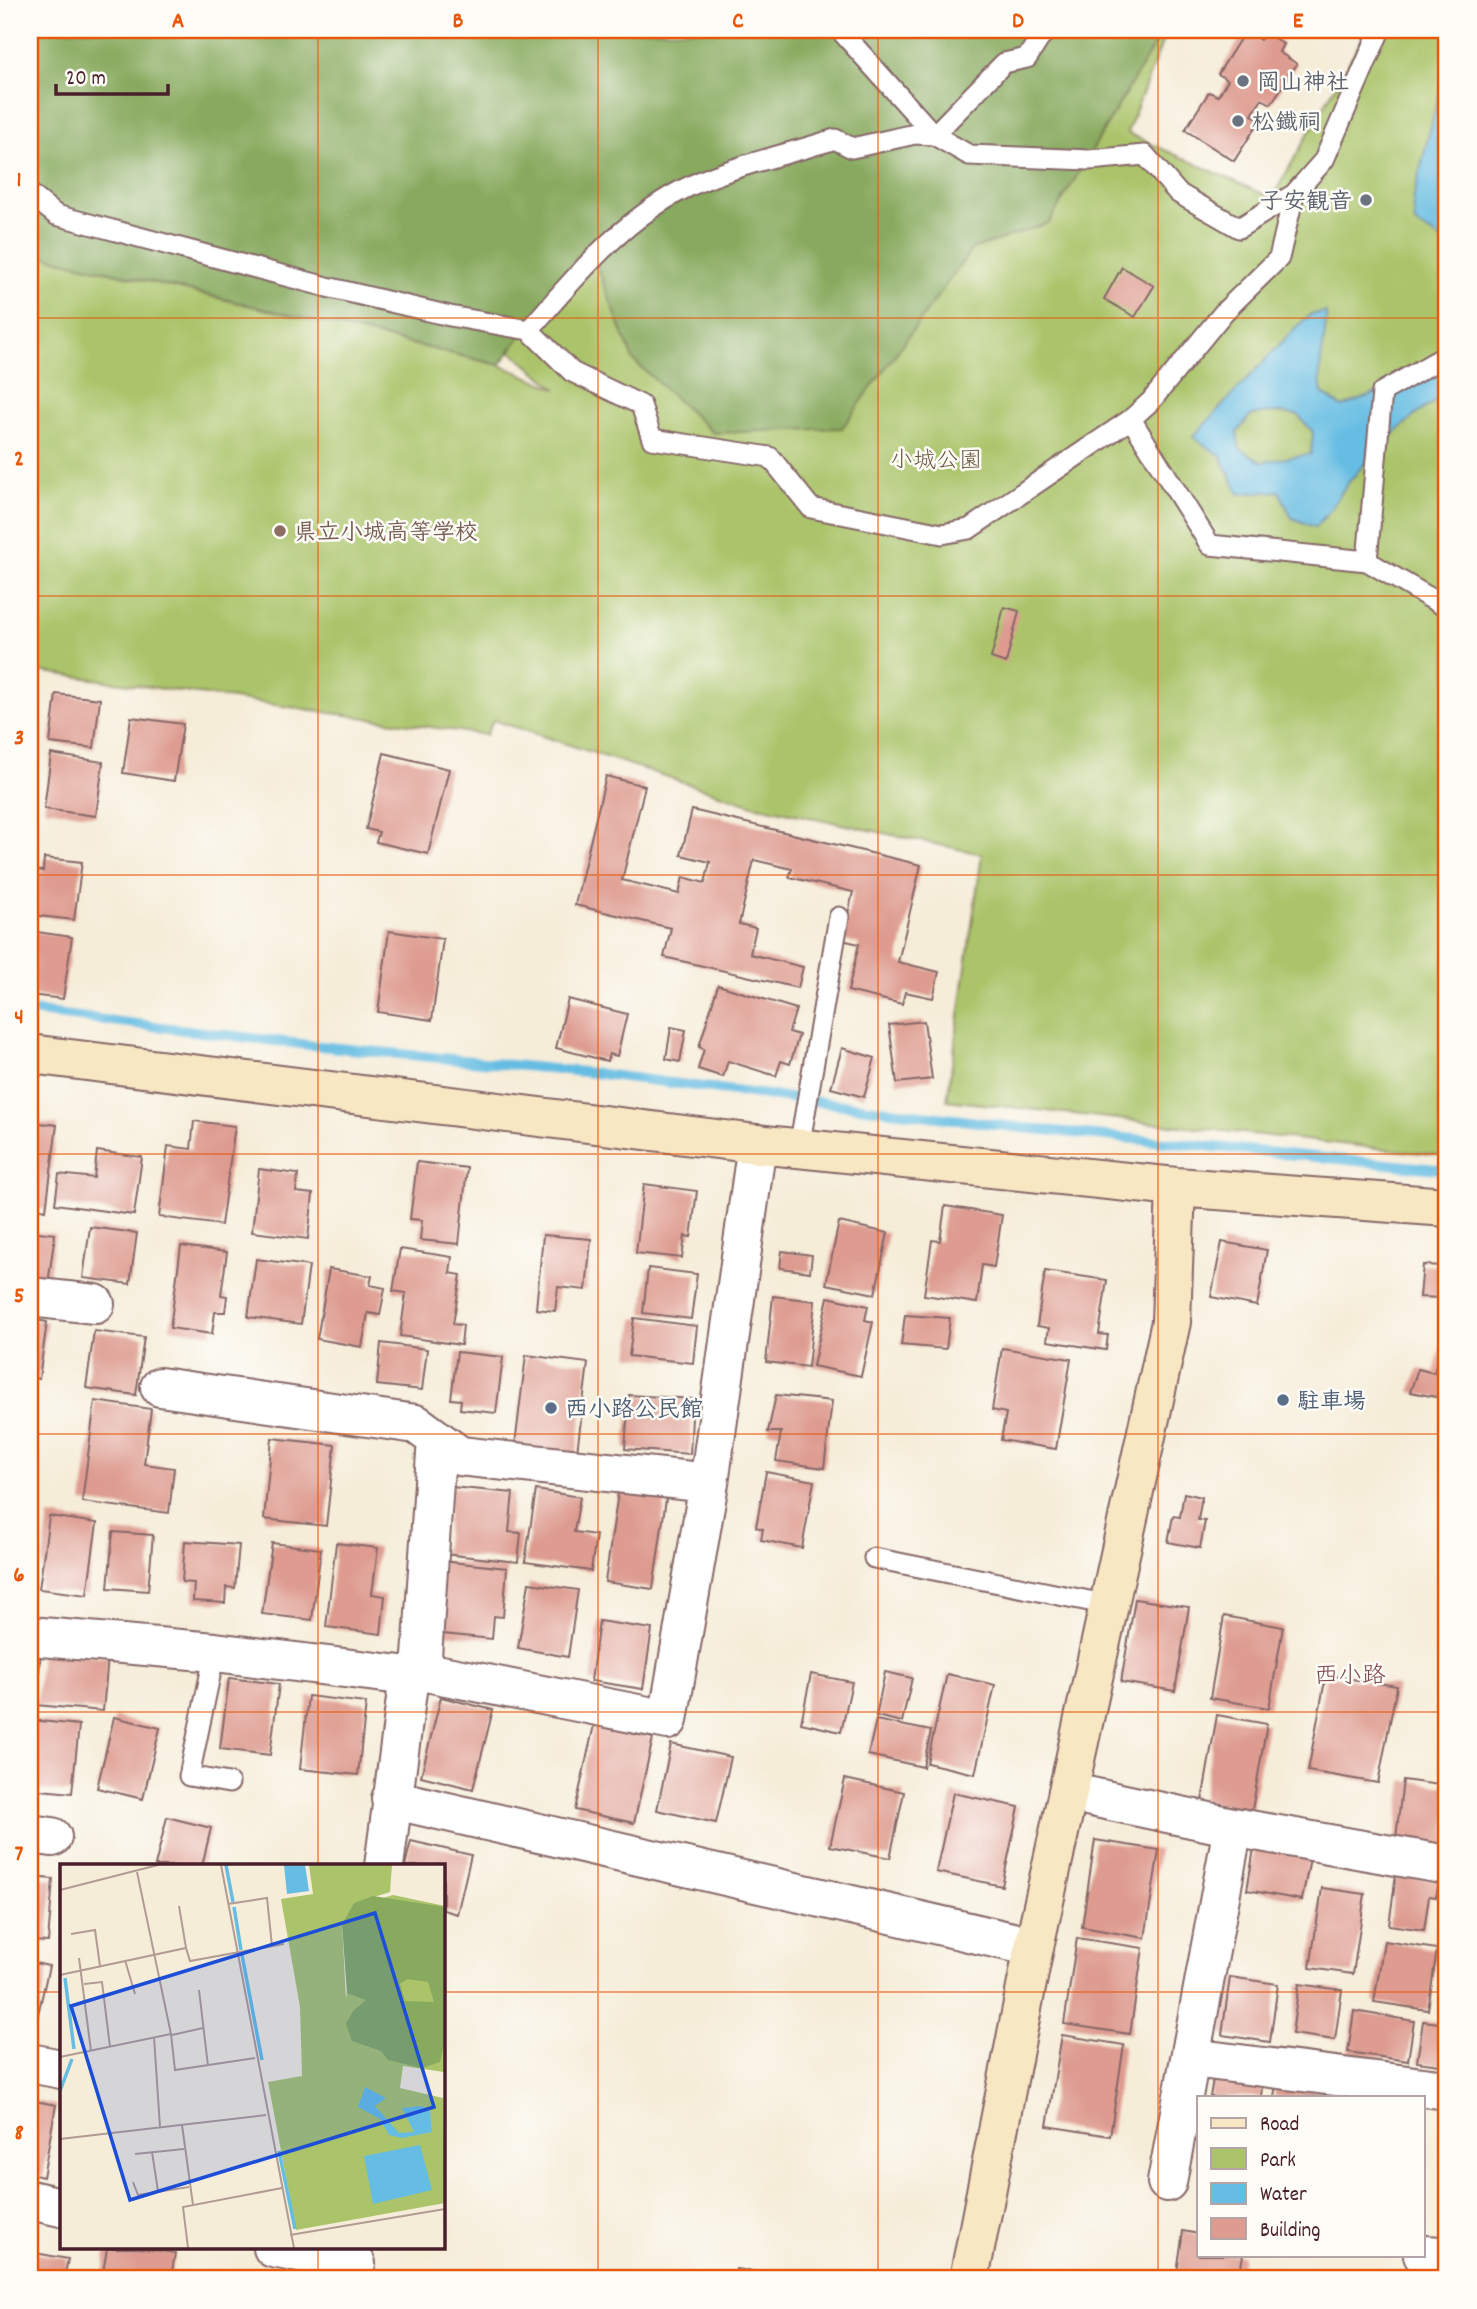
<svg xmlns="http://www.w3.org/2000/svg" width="1477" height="2309" font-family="Dekko,'Klee One',sans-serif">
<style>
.green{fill:#abc46a;stroke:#7a724a;stroke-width:2}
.forest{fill:#88aa5e;stroke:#696444;stroke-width:2}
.water{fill:#66bde3;stroke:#586e87;stroke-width:2;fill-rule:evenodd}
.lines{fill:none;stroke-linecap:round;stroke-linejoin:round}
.stream{stroke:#66bde3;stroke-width:10}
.building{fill:#de9b90}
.lane-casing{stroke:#866768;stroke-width:23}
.street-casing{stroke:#866768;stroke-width:42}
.secondary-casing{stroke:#866768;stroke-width:42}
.lane{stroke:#fff;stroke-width:19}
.street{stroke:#fff;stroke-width:38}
.secondary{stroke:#f8e7c3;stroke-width:38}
.grid{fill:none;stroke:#e8590c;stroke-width:2;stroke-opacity:0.55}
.worship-dot{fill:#6b7280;stroke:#fdfcf7;stroke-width:2.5}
.education-dot{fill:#8d6e63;stroke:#fdfcf7;stroke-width:2.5}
.service-dot{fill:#5c6f8a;stroke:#fdfcf7;stroke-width:2.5}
.labels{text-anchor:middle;stroke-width:5;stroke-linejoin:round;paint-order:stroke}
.worship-label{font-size:23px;font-weight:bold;fill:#5b616d;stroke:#fdfcf7;text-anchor:start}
.park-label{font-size:23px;fill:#6c5941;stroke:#fdfcf7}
.education-label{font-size:23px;font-weight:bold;fill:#785e54;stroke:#fdfcf7;text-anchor:start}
.service-label{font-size:23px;font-weight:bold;fill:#4e5e75;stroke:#fdfcf7;text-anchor:start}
.neighbourhood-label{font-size:24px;fill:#7e4a4e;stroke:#fdfcf7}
.inset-river{fill:none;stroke:#66bde3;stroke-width:3.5}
.inset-road{fill:none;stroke:#b19b93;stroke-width:2}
.view{fill:#1d4ed8;fill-opacity:0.15;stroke:#1d4ed8;stroke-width:3.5}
.inset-edge{fill:none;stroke:#4a1f2b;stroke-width:3.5}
.neatline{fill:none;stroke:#e8590c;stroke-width:2.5}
.grid-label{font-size:23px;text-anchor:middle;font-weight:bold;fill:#e8590c}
</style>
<rect width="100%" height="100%" fill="#fdfcf7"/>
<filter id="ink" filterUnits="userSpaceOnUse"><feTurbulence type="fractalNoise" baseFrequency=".0143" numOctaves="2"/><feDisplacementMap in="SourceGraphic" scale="14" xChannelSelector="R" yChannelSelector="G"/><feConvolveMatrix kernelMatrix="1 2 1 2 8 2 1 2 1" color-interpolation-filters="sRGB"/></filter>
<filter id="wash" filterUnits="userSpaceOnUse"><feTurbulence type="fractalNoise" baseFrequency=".00686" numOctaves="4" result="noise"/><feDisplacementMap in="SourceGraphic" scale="28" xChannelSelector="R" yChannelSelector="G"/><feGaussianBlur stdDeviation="1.57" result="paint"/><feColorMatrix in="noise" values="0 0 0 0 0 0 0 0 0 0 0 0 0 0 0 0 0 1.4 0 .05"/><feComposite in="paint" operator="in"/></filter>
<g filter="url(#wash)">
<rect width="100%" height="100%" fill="#f6edd9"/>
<path class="green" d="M30,30H1167L1127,133L1272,198L1367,30H1447V1156L947,1100L982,854L753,805L493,720L486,735L30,670V253L500,365L557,389L509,350Z"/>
<path class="forest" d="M30,30H1163L1049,223L972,249L842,428L713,433L633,360L588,242L500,365L30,253Z"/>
<path class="water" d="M1447,71V242L1446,243L1415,223L1413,199L1442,81Z
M1326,312C1327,341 1316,365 1322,393L1342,407L1384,390L1447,346V396C1417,406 1369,458 1348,483C1336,499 1331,512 1315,527L1292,518L1279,491L1239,494L1221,456L1193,437L1296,327L1311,314ZM1273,412L1298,415L1313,432L1311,454L1262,462L1239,448L1237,433L1250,416Z"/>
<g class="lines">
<path class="stream" d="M30,1011L309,1045L594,1073L1024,1128L1447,1170"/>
</g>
<g id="blocks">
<path class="building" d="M1245,31L1260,40L1265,32L1283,44L1279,52L1297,64L1271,104L1262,99L1252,115L1260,120L1234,161L1185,130L1209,92L1218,96L1228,80L1218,74Z
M1122,267L1154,286L1135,317L1104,299Z
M1004,607L1019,611L1006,663L991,658Z
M56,694L100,699L94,748L50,743Z
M131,717L183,724L174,781L123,773Z
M384,753L449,769L428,854L376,842L379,832L366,829Z
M51,754L103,762L96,816L44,809Z
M606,776L645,786L622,880L679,894L683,877L705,883L710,862L681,855L692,810L921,865L898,962L939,972L933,998L905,992L902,1004L848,991L859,944L842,940L853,892L789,877L792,869L754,860L739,924L756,928L750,954L803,967L798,988L664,957L671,928L575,905Z
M44,858L82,862L74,920L30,915V870L43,871Z
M30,931L72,937L63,999L30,995Z
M389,931L443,939L432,1020L378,1012Z
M718,985L796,1009L789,1032L799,1035L790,1064L781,1061L776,1076L728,1061L723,1077L698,1069L704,1049L699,1047Z
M568,999L627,1014L617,1056L609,1054L607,1061L556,1048Z
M924,1021L932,1079L897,1083L889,1025Z
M671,1027L686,1030L680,1062L666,1059Z
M842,1048L875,1058L864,1097L831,1088Z
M194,1121L235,1126L221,1225L159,1217L168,1146L191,1149Z
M30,1122L57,1125L46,1210L30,1207Z
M97,1151L142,1157L134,1215L55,1204L59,1174L94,1178Z
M417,1162L467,1168L459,1244L420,1240L422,1220L410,1219Z
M259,1169L298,1174L296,1192L313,1194L308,1239L252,1232Z
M644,1184L697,1191L691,1237L685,1236L682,1258L636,1253Z
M945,1206L1002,1215L994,1267L982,1265L977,1303L924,1295L932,1240L940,1241Z
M839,1222L888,1233L875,1294L826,1284Z
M90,1227L137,1233L130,1284L83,1278Z
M30,1231L55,1234L48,1284L30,1282Z
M543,1235L591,1239L586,1290L558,1287L555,1311L536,1309Z
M1222,1242L1267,1250L1257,1306L1211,1297Z
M181,1246L227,1252L221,1295L227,1296L225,1312H215L212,1334L170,1328Z
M400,1249L452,1257L450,1273L461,1275L453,1324L463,1325L461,1345L400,1336L406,1293L393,1291Z
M782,1251L812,1255L810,1272L780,1268Z
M256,1259L309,1266L301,1324L248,1317Z
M1423,1265L1444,1266L1441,1298L1420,1297Z
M648,1268L697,1274L691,1319L643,1313Z
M329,1269L372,1276L370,1285L385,1288L380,1315L368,1313L362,1347L317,1339Z
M1045,1271L1107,1280L1099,1334L1108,1335L1106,1350L1047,1341L1049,1328L1037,1326Z
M773,1296L815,1301L808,1367L766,1362Z
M828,1297L868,1306L865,1320L873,1322L861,1376L813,1366Z
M905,1315L950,1318L946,1349L901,1345Z
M634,1318L697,1326L693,1363L629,1356Z
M1447,1318V1399L1410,1392L1418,1369L1434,1373Z
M30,1319L47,1322L39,1379L30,1377Z
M94,1331L144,1337L136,1395L86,1388Z
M381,1343L427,1349L422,1390L377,1385Z
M1002,1348L1071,1359L1056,1449L1001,1440L1006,1413L992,1410Z
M457,1352L503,1357L496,1413L460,1409L461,1400L451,1399Z
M526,1355L588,1363L576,1460L514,1453Z
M629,1395L693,1399L690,1454L625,1449Z
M776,1395L832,1401L824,1468L776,1461L781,1432H768Z
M95,1401L151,1409L144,1464L174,1468L169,1513L82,1502Z
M272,1438L335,1445L326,1526L264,1519Z
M766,1472L814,1481L802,1548L761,1540L763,1529L756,1527Z
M619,1486L667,1492L653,1589L605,1582Z
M451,1487L513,1493L509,1532L521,1533L518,1562L444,1554Z
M536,1490L580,1497L574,1532L596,1535L591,1571L525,1562Z
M1184,1493L1202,1497L1198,1520L1205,1521L1200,1548L1168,1542L1173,1516L1180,1517Z
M49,1516L97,1523L87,1595L39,1589Z
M113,1532L153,1535L148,1591L108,1588Z
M185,1541L239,1545L235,1588L226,1587L225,1603L193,1601L194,1583L182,1582Z
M272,1543L321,1549L312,1620L262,1614Z
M336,1543L378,1548L372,1594L385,1596L381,1634L326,1627Z
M441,1561L507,1568L503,1617L494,1616L492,1639L433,1633Z
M529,1583L578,1590L568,1657L518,1648Z
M1135,1599L1189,1607L1175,1691L1121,1682Z
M1224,1616L1283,1627L1269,1708L1210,1698Z
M599,1621L652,1629L643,1689L591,1681Z
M41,1651L108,1657L103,1711L36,1705Z
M885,1672L912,1678L902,1722L876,1716Z
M811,1674L852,1682L841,1732L801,1723Z
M947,1674L995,1685L975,1774L927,1763Z
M1326,1675L1397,1686L1378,1783L1308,1771Z
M229,1678L279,1684L270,1755L220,1749Z
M308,1696L366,1703L358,1775L300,1769Z
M441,1697L493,1710L473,1789L421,1776Z
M1217,1715L1267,1724L1252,1810L1202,1801Z
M114,1717L160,1728L143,1799L97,1788Z
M30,1720L79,1725L72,1793L30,1789Z
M876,1720L931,1731L923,1767L868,1755Z
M594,1725L653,1738L634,1823L575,1810Z
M671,1744L731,1757L716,1823L657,1810Z
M845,1779L904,1792L890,1858L830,1846Z
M1403,1780L1447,1786V1852L1395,1846Z
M953,1793L1019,1807L1002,1886L936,1872Z
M167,1817L211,1828L202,1866H155Z
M1095,1840L1159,1850L1145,1938L1082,1927Z
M411,1841L471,1855L457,1914L443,1910V1866H405Z
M1255,1843L1311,1853L1302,1900L1247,1890Z
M1396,1875L1439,1881L1436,1897L1429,1896L1424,1930L1389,1925Z
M30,1877L53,1879L48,1942L30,1941Z
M1322,1888L1365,1894L1353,1974L1310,1968Z
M1077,1938L1143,1948L1130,2034L1064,2024Z
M1384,1941L1437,1949L1428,2010L1374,2002Z
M30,1962L49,1966L37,2019L30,2017Z
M1230,1977L1278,1984L1270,2042L1222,2035Z
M1299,1984L1342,1990L1335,2040L1292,2034Z
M1354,2011L1414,2021L1408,2061L1348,2052Z
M1423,2021L1447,2024V2066L1417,2062Z
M1062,2035L1124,2045L1110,2136L1047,2126Z
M1213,2079L1262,2086L1261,2097H1210Z
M1276,2085L1325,2092V2097H1274Z
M30,2100L56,2105L43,2177L30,2174Z
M1183,2231L1199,2234V2255H1243L1239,2279H1176Z
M107,2248H140L175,2253L171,2279H102Z
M30,2252L68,2259L64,2279H30Z
M736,2269L785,2276L784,2279H734Z"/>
</g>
</g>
<g filter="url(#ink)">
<use href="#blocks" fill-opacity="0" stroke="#866768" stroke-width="2"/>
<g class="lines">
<g class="lane-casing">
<path id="lane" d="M840,30L934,135L969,155L1089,160L1145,155L1178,193L1239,228L1294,194
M30,194L56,215L327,287L450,316L529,330L572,372L641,405L652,439L770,457L811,508L942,534L969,529L1131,419L1151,401L1224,312L1279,258L1294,194L1324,160L1380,30
M529,330C577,275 625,216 692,185C733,166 792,153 835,139L852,148L915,134L934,135L1004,63L1027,58L1045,30
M1131,419L1210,545L1367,561L1382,392L1447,355
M1367,561L1447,608
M799,1148L839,917
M874,1558L1109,1605
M215,1652L189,1776L229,1783"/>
</g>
<g class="street-casing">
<path id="street" d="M30,1297L95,1304
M160,1387L416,1424L460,1456L709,1483
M30,1636L215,1652L409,1676L384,1866
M421,1671L437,1439
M409,1676L421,1671L668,1720L709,1483L757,1144
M1068,1792L1233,1827L1447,1865
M391,1799L1034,1947
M30,1834L52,1837
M1192,2058L1447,2090
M30,2063L61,2069
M1167,2182L1233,1827
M30,2200L61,2207
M273,2248L356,2264
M1423,2255L1443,2256L1447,2254"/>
</g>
<g class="secondary-casing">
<path id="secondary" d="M30,1054L757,1144L1176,1187L1447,1207
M969,2279L1034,1947L1171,1322L1176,1187"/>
</g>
<use href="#lane" class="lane"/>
<use href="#street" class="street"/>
<use href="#secondary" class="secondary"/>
</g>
</g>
<path class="grid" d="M318,30V1866M598,30V2279M878,30V2279M1158,30V2279M30,318H1447M30,596H1447M30,875H1447M30,1154H1447M30,1434H1447M30,1712H1447M30,1992H61M443,1992H1447M318,2248V2279"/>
<g class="worship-dot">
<circle cx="1243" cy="81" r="7"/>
<circle cx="1238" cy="121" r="7"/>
<circle cx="1366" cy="200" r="7"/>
</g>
<circle class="education-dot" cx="280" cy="531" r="7"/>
<g class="service-dot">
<circle cx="1283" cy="1400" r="7"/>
<circle cx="551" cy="1408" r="7"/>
</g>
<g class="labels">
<g class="worship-label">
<text x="1257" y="89">岡山神社</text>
<text x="1252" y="129">松鐡祠</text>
<text x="1352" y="208" text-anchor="end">子安観音</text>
</g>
<g class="park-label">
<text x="936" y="467">小城公園</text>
</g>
<g class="education-label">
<text x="294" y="539">県立小城高等学校</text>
</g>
<g class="service-label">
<text x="1297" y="1408">駐車場</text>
<text x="565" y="1416">西小路公民館</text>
</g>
<g class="neighbourhood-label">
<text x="1350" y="1682">西小路</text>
</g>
</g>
<g transform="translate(60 1864)">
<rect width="385" height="385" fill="#f6edd9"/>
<path d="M249,1H332L330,28L295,39L282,60L286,135L297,42L333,31L385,42L384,208L343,202L340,224L383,234L385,339L236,366L208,218L242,212L240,143L221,35L253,30Z" fill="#abc46a"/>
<path d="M313,32L385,43V177L380,198L362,204L328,196L321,187L292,177L286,160L293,147L306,136L287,129L282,60L294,39ZM348,115L368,118L374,138L345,137L340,120Z" fill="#88aa5e" fill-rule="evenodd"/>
<path d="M224,1H245L249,27L227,30ZM305,223L326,234L315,242L339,269L354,268L342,244L362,242L370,247L372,268L342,274L329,271L320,255L298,243ZM360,281L372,326L313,340L304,292Z" fill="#66bde3"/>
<path class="inset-river" d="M166,1L173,38M174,43L181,86M182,91L202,196M5,114L14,185M0,227L12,195M219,287L235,365"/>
<path class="inset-road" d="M161,1L234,384M0,26L98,1M168,40L207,34L212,82M119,42L126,84M11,70L35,66L40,102M19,94L31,187M65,96L75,130M0,111L126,84L130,97L224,80M24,120L42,118L50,183M139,126L148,202M111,170L115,206L195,194M112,171L143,164M94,173L100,263M0,193L111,170L77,8M122,261L133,341M0,275L206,251M92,288L98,327M75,290L124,285M73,318L78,331L129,323M230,371L385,345M128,384L123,343L222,324"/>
<path class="view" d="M315,49L374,243L70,336L11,142Z"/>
<rect width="385" height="385" class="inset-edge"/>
</g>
<rect width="1477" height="2309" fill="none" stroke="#fdfcf7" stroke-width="77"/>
<rect x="1197" y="2096" width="228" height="161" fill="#fdfcf7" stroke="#b5a4a5" stroke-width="2"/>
<rect x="1211" y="2118" width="35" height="10" fill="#f8e7c3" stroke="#b5a4a5" stroke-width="2"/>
<text x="1260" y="2130" font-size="21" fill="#4a1f2b">Road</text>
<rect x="1211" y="2148" width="35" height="21" fill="#abc46a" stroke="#b5a4a5" stroke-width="2"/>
<text x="1260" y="2166" font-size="21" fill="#4a1f2b">Park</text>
<rect x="1211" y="2183" width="35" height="21" fill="#66bde3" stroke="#b5a4a5" stroke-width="2"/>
<text x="1260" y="2200" font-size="21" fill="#4a1f2b">Water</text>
<rect x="1211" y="2218" width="35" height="21" fill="#de9b90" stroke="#b5a4a5" stroke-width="2"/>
<text x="1260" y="2236" font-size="21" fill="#4a1f2b">Building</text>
<path d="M56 84v10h112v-10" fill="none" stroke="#4a1f2b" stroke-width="3.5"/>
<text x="66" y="84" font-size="21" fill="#4a1f2b" stroke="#fdfcf7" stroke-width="5" paint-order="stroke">20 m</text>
<rect x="38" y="38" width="1400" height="2232" class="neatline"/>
<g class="grid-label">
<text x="178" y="27">A</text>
<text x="458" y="27">B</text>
<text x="738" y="27">C</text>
<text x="1018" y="27">D</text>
<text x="1298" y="27">E</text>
<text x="19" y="186">1</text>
<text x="19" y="465">2</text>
<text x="19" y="744">3</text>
<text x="19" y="1023">4</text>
<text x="19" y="1302">5</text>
<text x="19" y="1581">6</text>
<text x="19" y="1860">7</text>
<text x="19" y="2139">8</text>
</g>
</svg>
